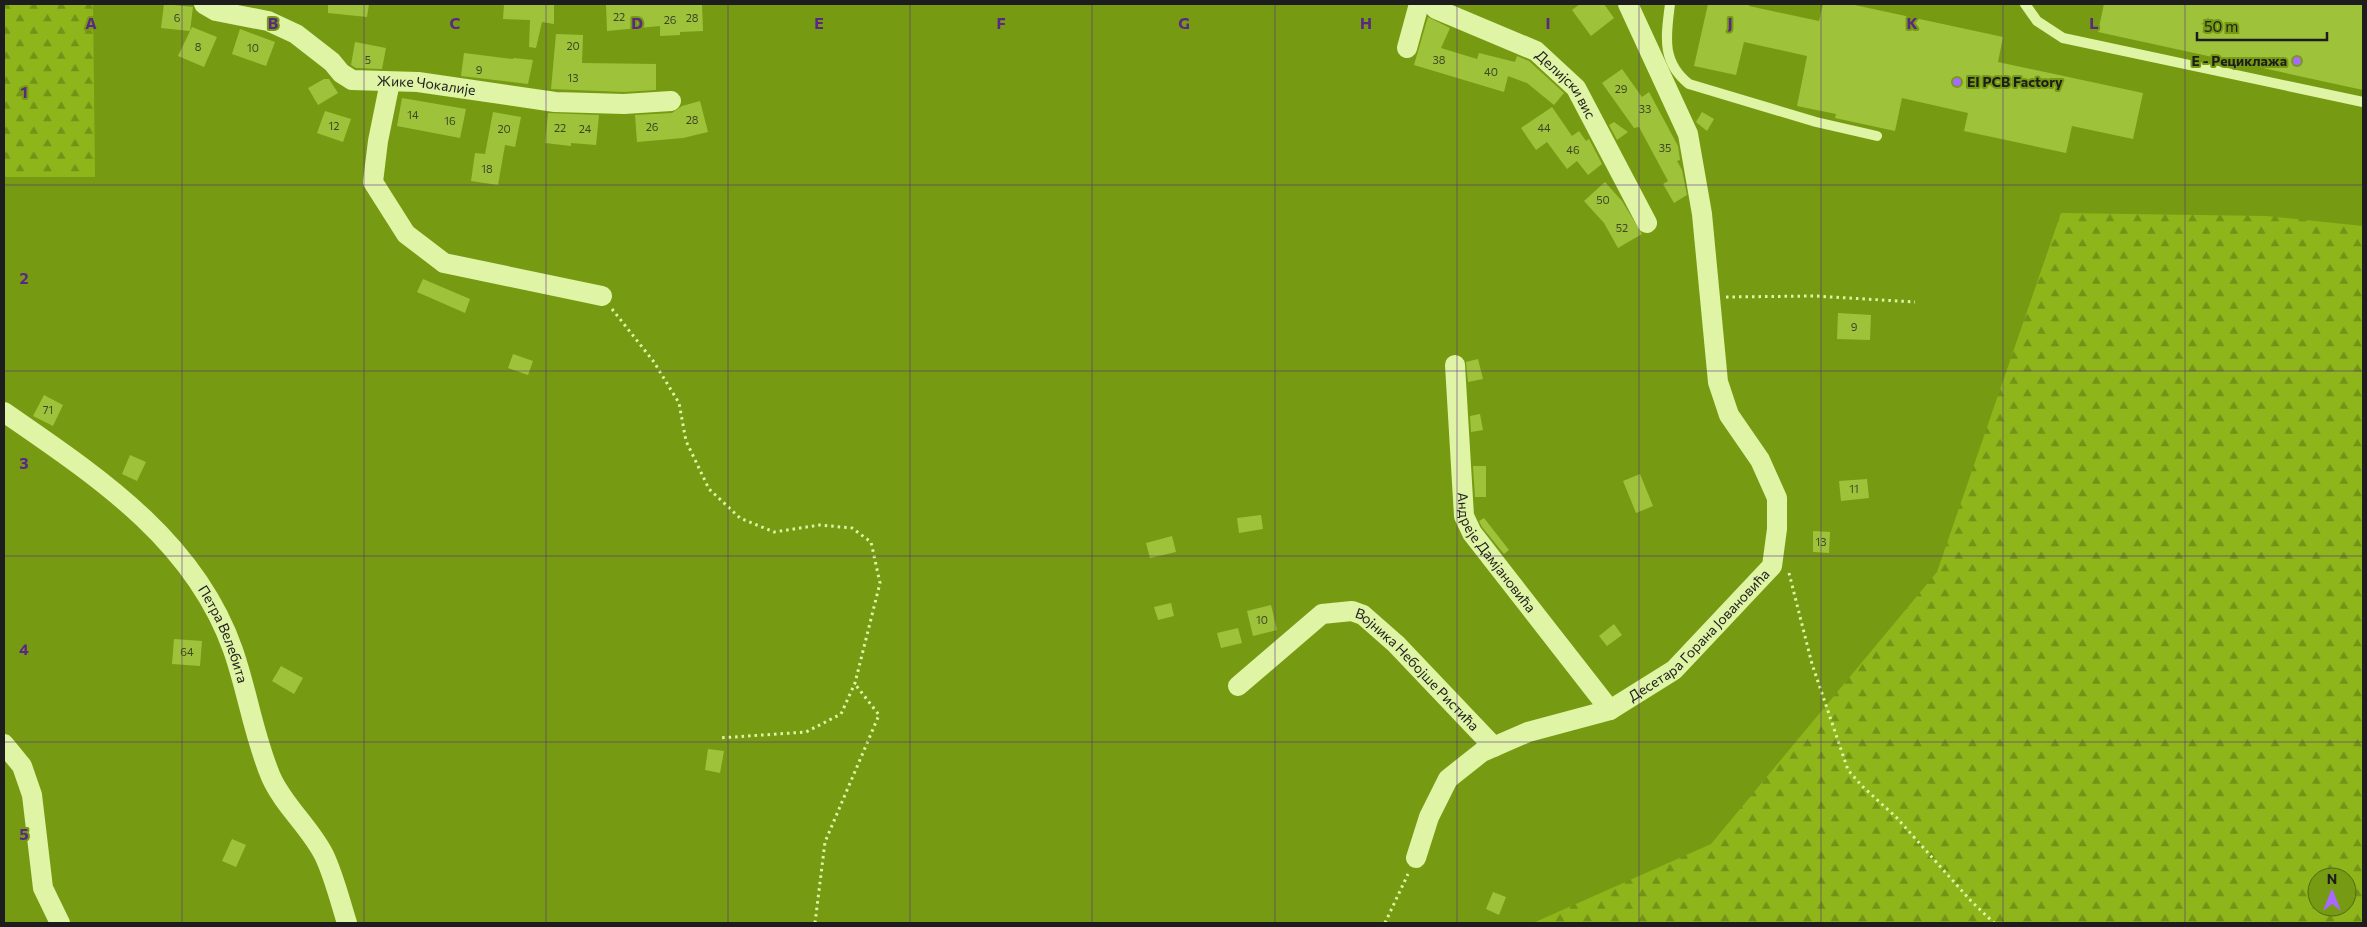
<svg xmlns="http://www.w3.org/2000/svg" width="2367" height="927" font-family="Commissioner,sans-serif">
<style>
.forest{fill:url(#forest-firs);fill-rule:evenodd}
.building{fill:#9fc23b}
.lines{fill:none;stroke-linecap:round;stroke-linejoin:round}
.path{stroke:#e0f4a6;stroke-width:3;stroke-dasharray:2.5 4;stroke-linecap:butt}
.service{stroke:#e0f4a6;stroke-width:10}
.minor{stroke:#e0f4a6;stroke-width:20}
.grid{fill:none;stroke:#5a2786;stroke-width:1;stroke-opacity:0.55}
.poi-dot{fill:#a769ff;stroke:#769b12;stroke-width:2}
.labels{text-anchor:middle;stroke-width:4;stroke-linejoin:round;paint-order:stroke}
.number-label{font-size:11px;fill:#3e4624}
.poi-label{font-size:14px;font-weight:bold;fill:#1d1d1d;stroke:#769b12;text-anchor:end}
.street-label{font-size:14px;fill:#1d1d1d;stroke:#769b12}
.grid-label{font-size:16px;text-anchor:middle;font-weight:bold;fill:#5a2786;stroke:#769b12;stroke-width:4;stroke-linejoin:round;paint-order:stroke}
</style>
<defs>
<pattern id="forest-firs" width="22" height="20" patternUnits="userSpaceOnUse" patternTransform="scale(1.25)"><rect width="22" height="20" fill="#8eb51a"/><path d="M5 1l3.5 6h-7zM16 11l3.5 6h-7z" fill="#739317"/></pattern>
</defs>
<rect width="100%" height="100%" fill="#769b12"/>
<path class="forest" d="M4,4H93L95,177H4Z
M2061,213L2266,216L2363,226V923H1533L1711,844L1937,572ZM2317,877H2347V907H2317Z"/>
<path class="building" d="M164,4L193,7L190,31L161,28Z
M328,4H369L367,17L328,13Z
M504,4H554V24L542,22L536,48L529,47L530,20L503,19Z
M606,4H702L703,31L680,32V35L660,36V26L607,31Z
M1580,4H1604L1614,18L1591,36L1572,10Z
M1708,4H1750L1749,6L1819,21L1823,4H1850L2003,37L1998,62L2143,93L2133,139L2072,126L2066,153L1964,131L1968,113L1902,98L1895,131L1835,118L1836,114L1797,106L1807,56L1744,42L1736,75L1694,66Z
M2104,4H2363V90L2098,32Z
M1428,17L1450,28L1441,48L1477,59L1479,53L1515,62L1517,56L1529,61L1564,93L1554,105L1527,83L1508,76L1504,92L1414,65Z
M192,27L217,37L204,67L178,56Z
M240,29L275,42L266,66L232,54Z
M556,34L583,35L582,63L656,64V90L624,92L551,89Z
M355,42L386,48L382,69L356,68L351,65Z
M464,53L513,59L514,58L533,60L528,84L461,76Z
M1622,69L1642,97L1649,92L1678,146L1680,160L1677,161L1682,170L1687,195L1674,203L1663,184L1668,181L1639,127L1634,128L1602,83Z
M324,79H329L338,93L318,105L308,88Z
M402,98L466,109L460,138L397,126Z
M700,101L708,132L683,138L637,142L635,115L672,113L682,106Z
M1552,107L1572,136L1579,131L1586,141L1589,139L1602,164L1588,175L1577,161L1567,169L1547,142L1536,150L1521,128Z
M325,111L351,119L343,142L317,133Z
M493,112L521,117L515,147L505,145L498,185L471,181L475,153L485,154Z
M1702,112L1714,119L1707,131L1696,122Z
M548,113L599,115L596,145L571,143V146L545,143Z
M1614,122L1628,132L1617,140L1609,125Z
M1605,182L1622,201L1642,234L1618,248L1604,223L1584,201Z
M423,279L470,299L465,313L417,292Z
M1838,313L1871,315L1870,340L1837,339Z
M513,354L533,361L528,375L508,368Z
M1478,359L1483,379L1468,382L1466,362Z
M44,395L63,405L53,426L33,416Z
M1480,414L1483,430L1471,432L1470,416Z
M130,455L146,462L137,481L122,474Z
M1473,466H1486V497H1475Z
M1640,474L1653,506L1636,513L1623,481Z
M1867,479L1869,498L1841,501L1839,481Z
M1261,515L1263,529L1239,533L1237,518Z
M1484,518L1509,550L1504,554L1482,527L1479,521Z
M1813,531L1830,532L1829,553L1813,552Z
M1172,536L1176,552L1150,558L1146,543Z
M1171,603L1174,616L1158,620L1154,607Z
M1271,605L1277,630L1253,636L1247,611Z
M1614,624L1622,635L1607,646L1599,636Z
M1238,628L1242,643L1221,648L1217,633Z
M174,639L202,641L200,666L172,664Z
M281,666L303,678L294,694L272,681Z
M708,749L724,751L720,773L705,770Z
M232,839L246,845L236,867L222,861Z
M1493,892L1506,897L1499,915L1486,909Z"/>
<g class="lines">
<path class="path" d="M1726,297L1815,296L1915,302
M612,309L654,362L679,403L686,441L709,489L740,518L774,532L820,525L852,528L871,542L880,583L855,683L841,714L806,732L719,738
M1789,573L1812,664L1848,770L1862,786L1896,817L1971,901L1994,923
M815,923L825,842L879,715L855,684
M1385,923L1408,874"/>
<path class="service" d="M1670,4C1666,36 1661,62 1689,84L1816,122L1877,136
M2025,4L2037,21L2063,38L2363,102"/>
<g class="minor">
<path id="s1" d="M204,4L216,11L268,21L296,34L332,62L341,73L352,80L418,82L555,102L624,104L671,101"/>
<path id="s2" d="M1431,4L1436,9L1536,51L1576,88L1647,223"/>
<path d="M1407,48L1419,4"/>
<path d="M390,82L378,141L373,182L406,234L444,263L602,296"/>
<path id="s3" d="M1455,365L1464,516L1472,533L1610,710"/>
<path id="s4" d="M4,412C95,475 194,539 233,650C248,693 253,734 271,777C284,806 310,827 324,855C334,876 340,901 347,923"/>
<path id="s5" d="M1238,686L1322,614L1352,611L1363,615L1396,644L1494,747"/>
<path d="M4,744L22,766L32,795L43,888L60,923"/>
<path id="s6" d="M1416,858L1429,817L1448,779L1482,752L1528,732L1610,710L1674,670L1772,566L1777,529V498L1760,460L1729,415L1718,382L1702,214L1688,134L1628,4"/>
</g>
</g>
<path class="grid" d="M182,4V923M364,4V923M546,4V923M728,4V923M910,4V923M1092,4V923M1275,4V923M1457,4V923M1639,4V923M1821,4V923M2003,4V923M2185,4V923M4,185H2363M4,371H2363M4,556H2363M4,742H2363"/>
<g class="poi-dot">
<circle cx="2297" cy="61" r="5"/>
<circle cx="1957" cy="82" r="5"/>
</g>
<g class="labels">
<g class="number-label">
<text x="619" y="21">22</text>
<text x="177" y="22">6</text>
<text x="692" y="22">28</text>
<text x="670" y="24">26</text>
<text x="573" y="50">20</text>
<text x="198" y="51">8</text>
<text x="253" y="52">10</text>
<text x="368" y="64">5</text>
<text x="1439" y="64">38</text>
<text x="479" y="74">9</text>
<text x="1491" y="76">40</text>
<text x="573" y="82">13</text>
<text x="1621" y="93">29</text>
<text x="1645" y="113">33</text>
<text x="413" y="119">14</text>
<text x="692" y="124">28</text>
<text x="450" y="125">16</text>
<text x="334" y="130">12</text>
<text x="652" y="131">26</text>
<text x="560" y="132">22</text>
<text x="1544" y="132">44</text>
<text x="504" y="133">20</text>
<text x="585" y="133">24</text>
<text x="1665" y="152">35</text>
<text x="1573" y="154">46</text>
<text x="487" y="173">18</text>
<text x="1603" y="204">50</text>
<text x="1622" y="232">52</text>
<text x="1854" y="331">9</text>
<text x="48" y="414">71</text>
<text x="1854" y="493">11</text>
<text x="1821" y="546">13</text>
<text x="1262" y="624">10</text>
<text x="187" y="656">64</text>
</g>
<g class="poi-label">
<text x="2287" y="66">Е - Рециклажа</text>
<text x="1967" y="87" text-anchor="start">EI PCB Factory</text>
</g>
<g class="street-label">
<text dy="5" stroke="none"><textPath href="#s1" startOffset="245">Жике Чокалије</textPath></text>
<text dy="5" stroke="none"><textPath href="#s2" startOffset="161">Делијски вис</textPath></text>
<text dy="5" stroke="none"><textPath href="#s3" startOffset="198">Андреје Дамјановића</textPath></text>
<text dy="5" stroke="none"><textPath href="#s6" startOffset="381">Десетара Горана Јовановића</textPath></text>
<text dy="5" stroke="none"><textPath href="#s4" startOffset="318">Петра Велебита</textPath></text>
<text dy="5" stroke="none"><textPath href="#s5" startOffset="229">Војника Небојше Ристића</textPath></text>
</g>
</g>
<g class="grid-label">
<text x="91" y="29">A</text>
<text x="273" y="29">B</text>
<text x="455" y="29">C</text>
<text x="637" y="29">D</text>
<text x="819" y="29">E</text>
<text x="1001" y="29">F</text>
<text x="1184" y="29">G</text>
<text x="1366" y="29">H</text>
<text x="1548" y="29">I</text>
<text x="1730" y="29">J</text>
<text x="1912" y="29">K</text>
<text x="2094" y="29">L</text>
<text x="24" y="98">1</text>
<text x="24" y="284">2</text>
<text x="24" y="469">3</text>
<text x="24" y="655">4</text>
<text x="24" y="840">5</text>
</g>
<rect width="2367" height="927" fill="none" stroke="#1d1d1d" stroke-width="10"/>
<g transform="translate(2332 892)"><circle r="24" fill="#769b12" stroke="#526916"/>
<path d="M0-4L9 19L0 12L-9 19Z" fill="#a769ff"/>
<text y="-8" font-size="14" font-weight="bold" text-anchor="middle" fill="#1d1d1d">N</text>
</g>
<path d="M2197 32v8h130v-8" fill="none" stroke="#1d1d1d" stroke-width="2.5"/>
<text x="2204" y="32" font-size="15" fill="#1d1d1d" stroke="#769b12" stroke-width="4" paint-order="stroke">50 m</text>
</svg>
